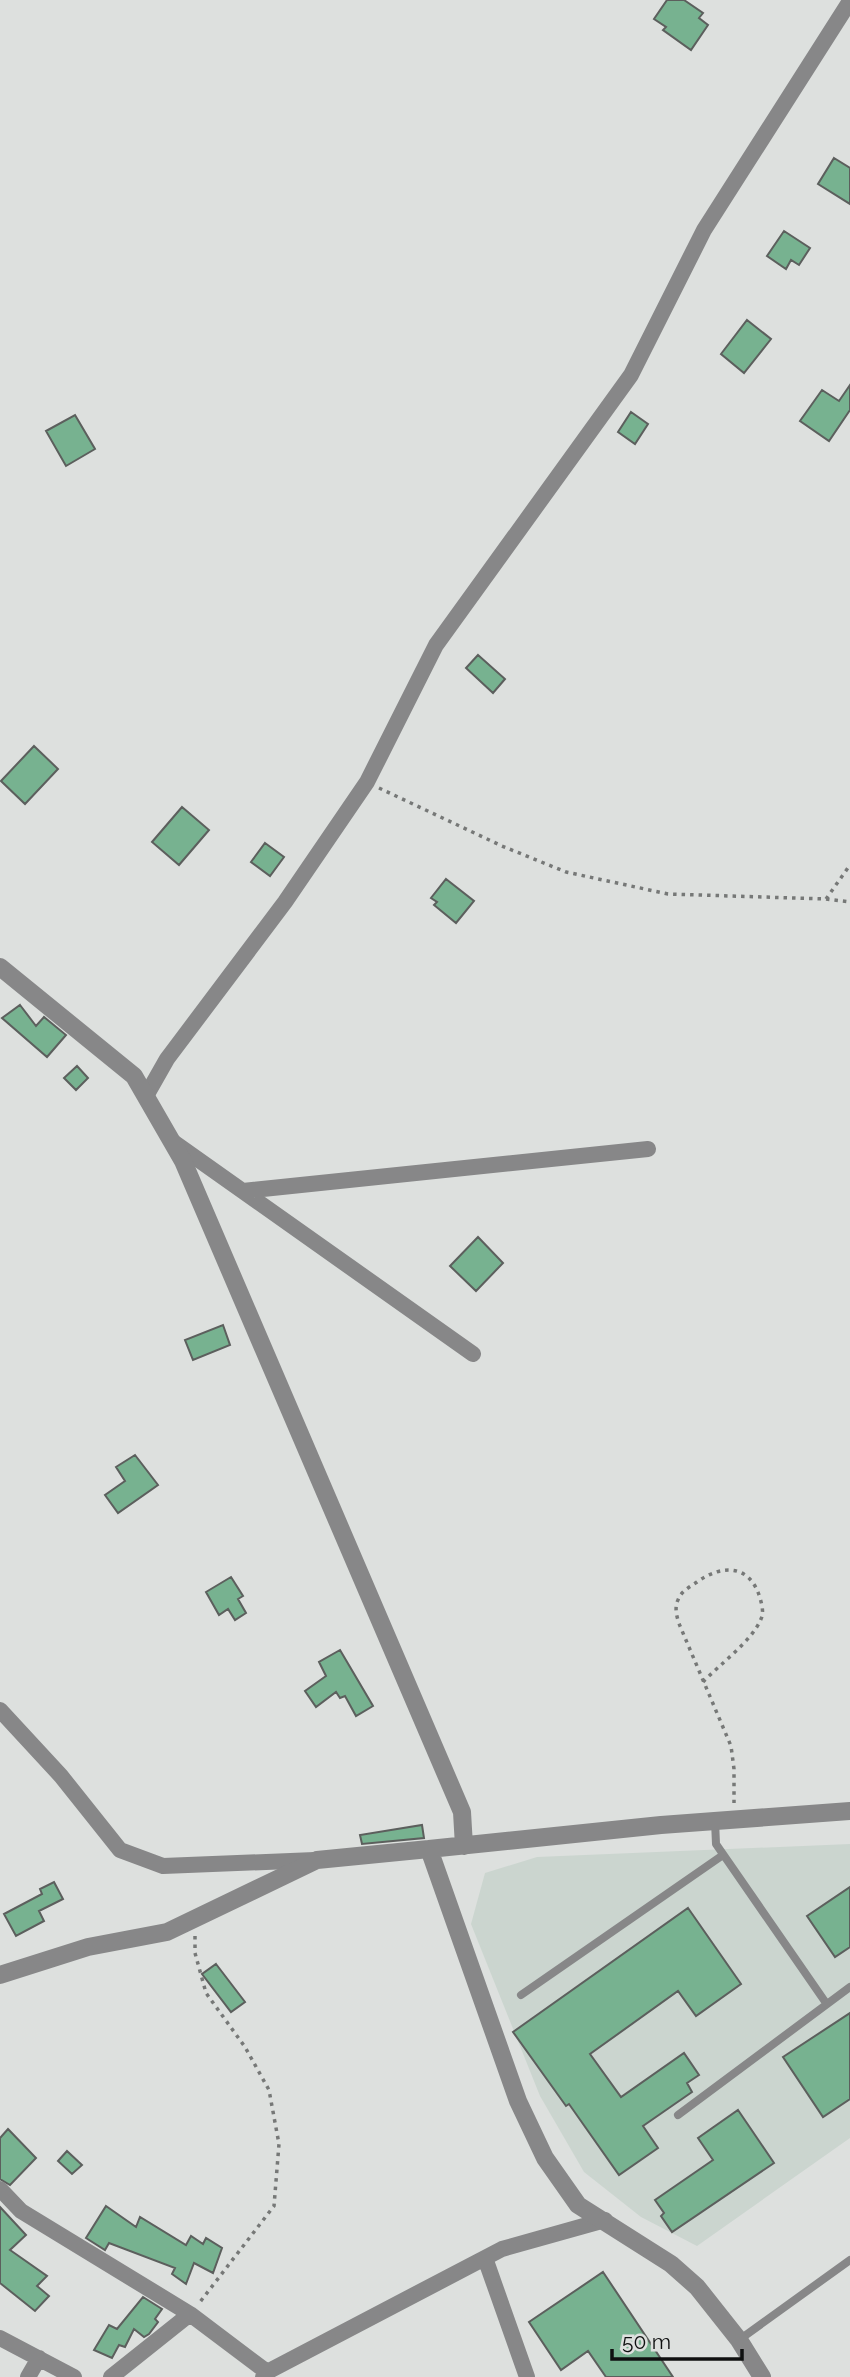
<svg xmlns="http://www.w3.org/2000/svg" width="850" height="2377" font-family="Raleway,sans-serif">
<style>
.built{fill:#cbd5cf}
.building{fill:#77b290;stroke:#5c5f5d;stroke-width:2}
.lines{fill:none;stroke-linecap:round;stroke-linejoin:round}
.path{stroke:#767877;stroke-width:3.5;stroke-dasharray:3.5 5;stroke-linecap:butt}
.service{stroke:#878788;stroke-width:8}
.minor{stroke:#878788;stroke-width:16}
.tertiary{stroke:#878788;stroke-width:18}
</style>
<rect width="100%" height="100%" fill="#dde0de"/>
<path class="built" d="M850,1844V2138L697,2246L641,2217L584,2172L540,2096L471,1924L485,1873L537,1857Z"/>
<path class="building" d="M667,0H684L703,13L699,18L708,25L691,50L663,30L666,27L654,19Z
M834,158L850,168V204L818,184Z
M784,231L810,248L799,265L791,260L786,269L767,256Z
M747,320L771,339L744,373L721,354Z
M850,385V410L829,441L800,421L822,390L839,401Z
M631,412L648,424L635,444L618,432Z
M75,415L95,449L66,466L46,431Z
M478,655L505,679L493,693L466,668Z
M34,746L58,769L25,804L1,781Z
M182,807L209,830L179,865L152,842Z
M265,843L284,857L270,876L251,862Z
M446,879L474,901L456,923L434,905L437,902L431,898Z
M20,1005L36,1026L44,1017L66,1035L47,1057L2,1018Z
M77,1066L88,1078L76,1090L64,1078Z
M478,1237L503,1263L476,1291L450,1266Z
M223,1325L230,1345L193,1360L185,1340Z
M135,1455L158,1485L118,1513L105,1495L125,1481L116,1467Z
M231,1577L243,1596L238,1599L246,1613L235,1620L228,1609L219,1615L206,1592Z
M340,1650L373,1706L356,1716L345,1696L340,1698L336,1692L316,1707L305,1691L326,1676L319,1662Z
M422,1825L424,1838L362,1844L360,1835Z
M54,1882L63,1899L39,1911L44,1921L16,1936L4,1914L42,1894L40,1889Z
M850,1887V1947L835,1957L807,1916Z
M688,1908L741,1984L696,2016L678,1991L590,2054L621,2097L684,2053L699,2075L687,2083L692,2092L643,2126L658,2148L619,2175L569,2104L566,2106L513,2032Z
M216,1964L245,2002L231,2012L202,1974Z
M850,2013V2099L823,2117L783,2057Z
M738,2110L774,2163L672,2232L661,2216L664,2213L655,2200L713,2160L698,2138Z
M8,2129L36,2158L10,2185L0,2179V2138Z
M67,2151L82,2165L72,2174L58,2161Z
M106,2206L136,2227L140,2217L186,2245L191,2236L203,2244L206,2238L222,2248L213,2273L194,2263L186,2284L172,2274L175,2268L109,2243L105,2250L86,2238Z
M0,2207L26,2235L10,2250L47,2276L37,2286L49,2296L35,2311L0,2283Z
M603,2272L673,2377H606L588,2351L561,2370L529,2322Z
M143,2297L162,2309L155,2319L158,2322L149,2334L144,2337L134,2329L125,2347L119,2345L112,2358L94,2350L109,2325L117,2329Z"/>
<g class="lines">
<path class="path" d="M379,788L502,846L566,872L668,894L826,899L850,902
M826,899L850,865
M703,1682C720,1664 752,1641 761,1619C764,1613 762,1605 760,1598C750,1564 722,1564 697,1582C690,1587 681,1591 678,1600C674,1608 677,1618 680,1626L731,1746L734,1769V1803
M195,1936V1953L206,1993L245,2047L269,2090L279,2144L274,2206L200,2302"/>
<path class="service" d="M715,1821L716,1844L826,2003
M521,1995L723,1855
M678,2115L850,1987
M739,2340L850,2260"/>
<path class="minor" d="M146,1096L167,1059L285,902L367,782L436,645L631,375L704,230L850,1
M172,1141L473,1354
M243,1191L648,1149
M0,1710L61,1776L120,1850L163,1866L315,1860
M0,2189L21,2211L190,2314L267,2372
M485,2258L527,2377
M0,2338L74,2377
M28,2377L39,2358
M111,2377L190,2314
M263,2377L267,2372L502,2249L605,2220"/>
<path class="tertiary" d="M0,967L134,1076L183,1161L462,1812L464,1846
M0,1975L88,1947L167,1932L317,1860L429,1849
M762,2377L739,2340L697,2287L671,2264L578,2205L545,2158L518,2101L429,1849L661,1825L850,1811"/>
</g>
<path d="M612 2349v10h130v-10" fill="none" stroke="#0f1010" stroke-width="3.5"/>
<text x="622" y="2349" font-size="21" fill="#0f1010" stroke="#dde0de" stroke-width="5" paint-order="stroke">50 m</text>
</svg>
